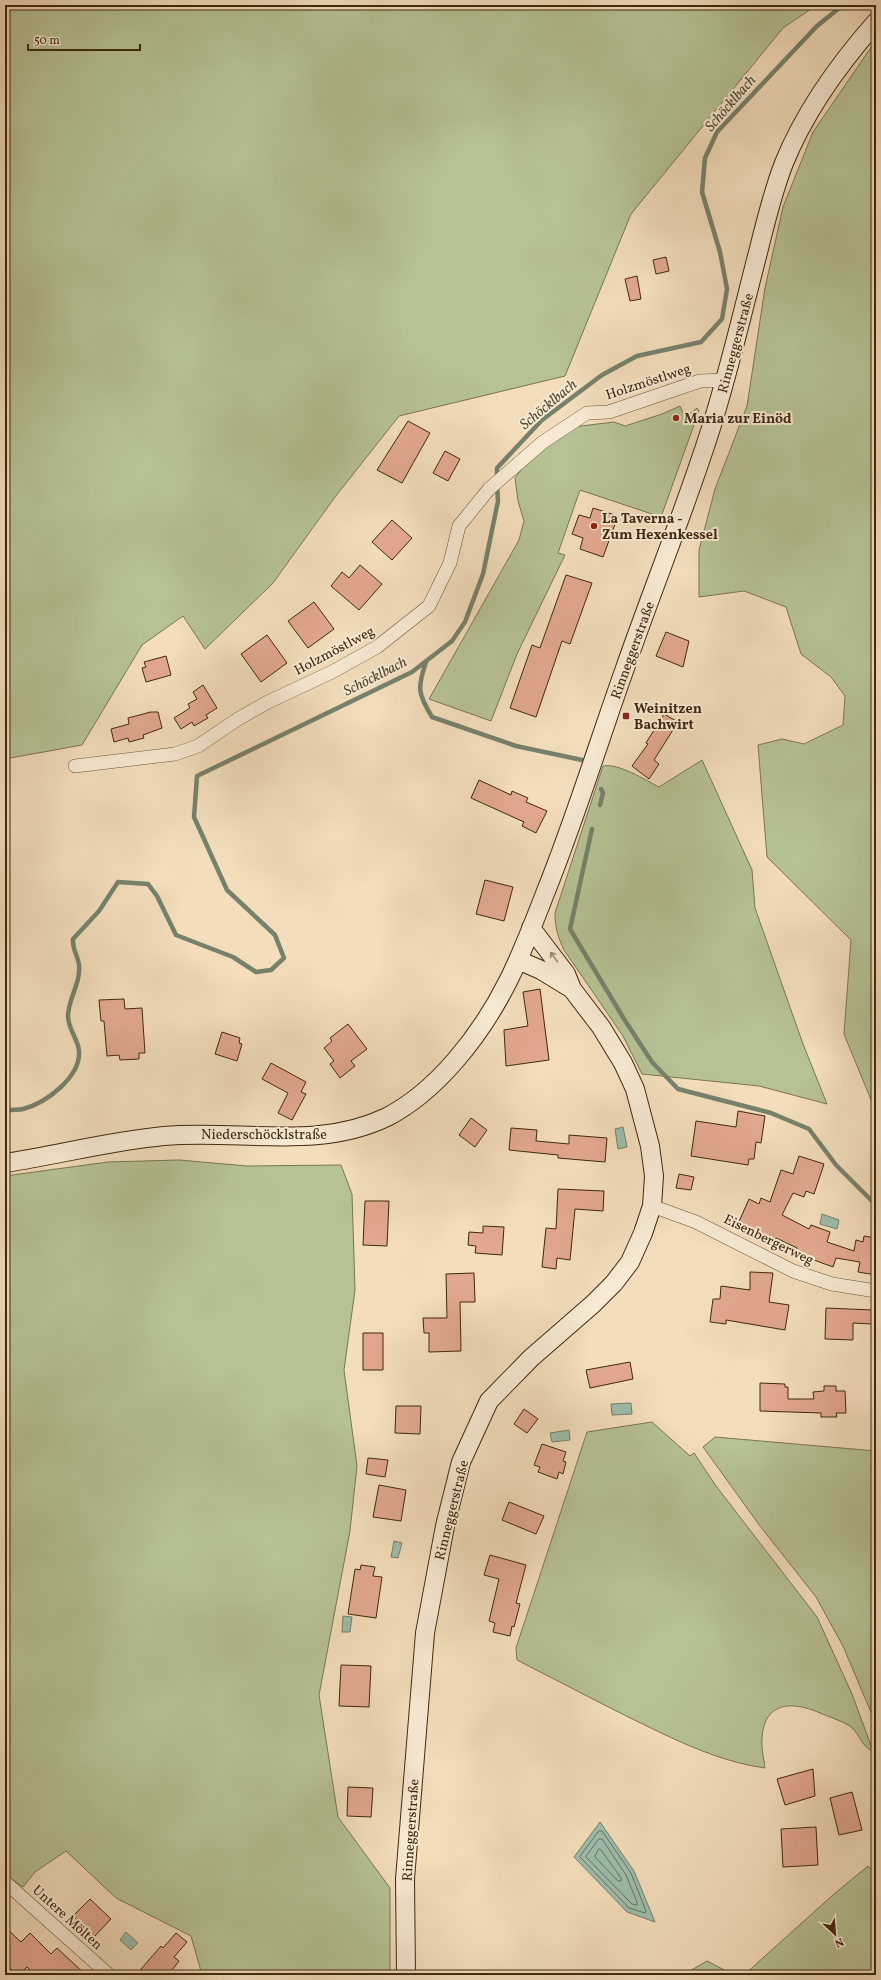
<svg xmlns="http://www.w3.org/2000/svg" width="881" height="1980" font-family="Vollkorn,serif">
<style>
.green{fill:#b6c294;stroke:#7a7551}
.water{fill:#9cbdab;stroke:#76816c}
.lines{fill:none;stroke-linecap:round;stroke-linejoin:round}
.shore{stroke:#6d725c;stroke-width:1}
.stream{stroke:#76816c;stroke-width:4.5}
.building{fill:#e2a88f;stroke:#3e280e}
.minor-casing{stroke:#6b5539;stroke-width:14}
.secondary-casing{stroke:#3e280e;stroke-width:20}
.minor{stroke:#f7e9d3;stroke-width:13}
.secondary{stroke:#f7e9d3;stroke-width:18}
.oneway{stroke:#9a8870}
.poi-dot{fill:#8f2418;stroke:#f7e9d3;stroke-width:1.5}
.labels{text-anchor:middle;stroke-width:4;stroke-linejoin:round;paint-order:stroke}
.street-label{font-size:14px;fill:#3e280e;stroke:#f7e9d3}
.poi-label{font-size:14px;font-weight:bold;fill:#3e280e;stroke:#f7e9d3;text-anchor:start}
.water-label{font-size:15px;font-style:italic;fill:#564d35;stroke:#f7e9d3}
</style>
<rect width="100%" height="100%" fill="#f3ddbb"/>
<filter id="stains"><feTurbulence type="fractalNoise" baseFrequency=".005" numOctaves="4"/><feColorMatrix values="0 0 0 0 .2 0 0 0 0 .09 0 0 0 0 .02 0 0 0 .5 -.17"/></filter>
<radialGradient id="worn" r=".72"><stop offset=".6" stop-color="#630" stop-opacity="0"/><stop offset="1" stop-color="#630" stop-opacity=".3"/></radialGradient>
<path class="green" d="M5,5H817L783,28L631,214L565,376L399,416L335,497L273,583L205,649L183,616L142,645L82,745L5,759Z
M876,40V1112L844,1034L851,940L767,857L758,745L782,739L804,744L843,725L845,696L831,677L801,654L786,607L744,591L699,597V550L715,489L747,406L765,288L783,207L813,132Z
M680,406L683,413H691L697,408L699,411L661,517L580,490L558,553L565,555L517,654L491,721L429,699L519,540L524,521L518,501L515,478L527,462L573,427L614,422L625,426L662,414Z
M702,760L752,870L755,908L803,1044L827,1104L759,1086L642,1074L623,1036L564,950C558,937 555,928 555,913L603,766C619,763 645,780 659,787Z
M179,1160L247,1166L341,1165L352,1194L355,1290L344,1370L357,1466L350,1531L319,1695L338,1817L390,1888V1975H202L191,1936L116,1898L66,1851L35,1872L23,1887L5,1874V1176L108,1162Z
M652,1422L690,1456L694,1453L716,1486L817,1617L852,1694L873,1751C862,1748 860,1734 851,1727C843,1721 829,1717 820,1713C793,1701 764,1701 762,1738C761,1748 764,1759 765,1768C728,1763 693,1748 659,1732C611,1709 564,1684 517,1660L516,1648L587,1432Z
M715,1437L876,1451V1724L843,1646L816,1597L760,1526L703,1447Z
M868,1866L876,1875V1975H744L834,1894Z
M707,1961L734,1975H683Z"/>
<path class="water" d="M623,1127L627,1147L618,1149L615,1129Z
M822,1214L839,1220L837,1229L820,1224Z
M631,1403L632,1414L612,1415L611,1404Z
M569,1430L570,1440L552,1442L550,1433Z
M394,1541L402,1543L398,1558L391,1557Z
M343,1616L352,1617L350,1632H342Z
M600,1822L634,1871L655,1922L627,1912L574,1857Z
M126,1932L138,1943L131,1950L120,1940Z"/>
<g class="lines">
<path class="shore" d="M599,1831H602L631,1873L646,1911L645,1913L629,1908L580,1857Z
M599,1839H602L626,1875L637,1902V1905L632,1904L586,1857Z
M599,1849L601,1850L621,1878V1881H618L595,1857Z"/>
<path class="stream" d="M497,478V468L542,420L602,375L637,356L701,342L722,319L727,289L720,252L702,192L705,158L717,132L817,26L843,5
M426,662C417,688 418,694 432,717L516,746L582,760
M600,805L603,793L601,789
M592,829L570,929L624,1019L652,1062L678,1089L771,1113L809,1129L836,1165L876,1205
M5,1110C11,1110 18,1110 23,1109C46,1103 81,1077 79,1051C78,1039 68,1029 68,1016C68,999 81,983 79,965C78,956 72,949 73,939L99,911L118,882L148,884L157,896L176,935L233,957L256,972L271,970L284,958L275,935L227,890L194,817L197,776L412,672L452,641L465,622L483,574L498,501L497,485"/>
</g>
<path class="building" d="M666,257L669,271L656,274L653,260Z
M637,276L641,299L630,301L625,279Z
M408,421L430,433L402,483L377,470Z
M445,451L460,459L448,481L433,473Z
M593,508L618,516L603,557L580,549L583,538L572,534L579,515L590,518Z
M392,520L412,538L392,560L372,542Z
M360,565L382,584L359,610L331,586L342,572L349,578Z
M566,575L592,583L570,644L562,641L536,717L510,708L532,645L540,648Z
M314,602L334,629L308,648L288,621Z
M666,632L689,641L683,667L656,656Z
M267,635L287,663L261,682L241,654Z
M166,656L171,675L146,682L142,668L146,667L144,662Z
M203,685L217,708L206,715L208,718L194,726L192,722L181,729L174,718L190,708L188,704L197,699L193,692Z
M151,712H158L162,728L143,735L144,738L129,742L128,738L114,742L111,729L129,724L128,718Z
M664,714L678,722L654,760L659,764L649,779L632,766L648,744L646,743Z
M479,780L511,795L512,791L528,798L526,802L547,811L536,833L522,826L524,822L471,798Z
M485,880L513,887L504,921L476,914Z
M540,989L549,1060L506,1066L504,1030L528,1026L523,992Z
M124,999L125,1009L142,1008L145,1053H139V1059L120,1060L119,1055L107,1056L104,1021H101L99,1000Z
M348,1024L367,1049L351,1061L355,1066L340,1078L330,1064L334,1061L324,1048L332,1041L330,1038Z
M222,1032L240,1038L239,1043L242,1044L237,1061L215,1054Z
M271,1063L306,1082L301,1092L306,1094L292,1120L278,1113L288,1093L262,1079Z
M738,1111L765,1116L761,1143L756,1142L754,1159H749L748,1165L691,1156L696,1121L736,1127Z
M471,1118L487,1130L475,1147L459,1135Z
M511,1128L537,1130L536,1141L569,1144V1135L607,1138L605,1162L558,1158V1155L509,1150Z
M799,1156L824,1164L814,1194L806,1191L804,1197L793,1193L782,1215L809,1229L811,1225L830,1232L827,1242L854,1251L856,1240L863,1242L864,1236L876,1238V1275L858,1272L860,1262L836,1258L833,1267L795,1253L797,1248L776,1238L774,1241L738,1224L749,1199L759,1204L761,1198L770,1202L781,1170L793,1174Z
M679,1174L694,1177L691,1190L676,1188Z
M558,1189L604,1191L603,1211L575,1209L570,1260L557,1258L556,1269L542,1267L546,1228L556,1229Z
M365,1201H389L387,1246L363,1245Z
M483,1226L504,1227L502,1255L475,1253L476,1246L468,1245L469,1232L483,1233Z
M750,1272L773,1273L769,1302L789,1305L785,1330L726,1320V1324L710,1322L713,1299H720L721,1286L750,1290Z
M474,1273L475,1302H460L461,1351L429,1352V1333H424L423,1318H447L446,1274Z
M826,1308L872,1310V1324L853,1323V1340L825,1339Z
M363,1333H383V1370H363Z
M630,1362L633,1379L590,1388L586,1370Z
M760,1383L785,1384V1387H788V1399H814L813,1392L824,1391V1386H836V1391H845L846,1413H836L837,1417H821V1413L760,1411Z
M396,1406H421L420,1434L395,1433Z
M524,1409L538,1419L527,1433L514,1424Z
M542,1444L566,1452L563,1461L566,1462L563,1474L559,1472L557,1479L538,1472L540,1467L534,1465Z
M368,1458L388,1460L385,1477L366,1474Z
M379,1485L406,1490L401,1521L373,1517Z
M509,1502L544,1516L536,1534L502,1520Z
M490,1555L526,1565L516,1603L520,1604L514,1627L512,1626L510,1636L493,1632L495,1623L489,1621L499,1579L484,1575Z
M361,1565L375,1567L373,1576L382,1577L376,1618L348,1614L355,1569L360,1570Z
M341,1665L371,1666L369,1707L339,1706Z
M813,1769L815,1796L785,1805L777,1779Z
M348,1787L373,1788L371,1817L347,1816Z
M852,1792L862,1830L839,1835L830,1798Z
M816,1827L818,1865L783,1867L781,1829Z
M90,1899L111,1919L93,1938L73,1916Z
M5,1927L21,1942L30,1933L51,1954L57,1948L86,1975H35L27,1967L19,1975H16L5,1964Z
M176,1933L187,1942L174,1957L179,1961L168,1975H136L161,1946L163,1948Z"/>
<g class="lines">
<g class="minor-casing">
<path id="minor" d="M75,766L175,754L198,746L238,719L268,702L332,672L377,647L429,606L450,563L459,526L489,489L543,442L587,413L609,412L700,381L725,380
M652,1206L696,1222L793,1271L832,1284L876,1291
M5,1882L109,1975"/>
</g>
<g class="secondary-casing">
<path id="secondary" d="M518,960L541,970L572,989
M5,1163C58,1155 110,1141 164,1136C239,1129 317,1151 387,1117C414,1103 435,1084 455,1061C501,1008 521,956 546,891C575,819 598,744 624,671C652,590 685,510 711,428C728,374 741,319 755,264C764,230 771,196 784,163C805,111 839,64 876,22
M406,1975L405,1879L425,1633L445,1526L461,1462L489,1401L531,1358L593,1304L614,1283L630,1262L643,1233L652,1206L654,1176L650,1146L635,1089L623,1063L601,1027L572,989L566,974L531,928"/>
</g>
<use href="#minor" class="minor"/>
<use href="#secondary" class="secondary"/>
</g>
<defs><path id="oneway-shaft" d="M-6 0H5M1.5-3L5.5 0L1.5 3" fill="none" stroke-width="1.6" stroke-linecap="round" stroke-linejoin="round"/></defs>
<use class="oneway" href="#oneway-shaft" transform="translate(554 957) rotate(-126)"/>
<g class="poi-dot">
<circle cx="676" cy="418" r="4"/>
<circle cx="594" cy="526" r="4"/>
<rect x="622" y="712" width="8" height="8" rx="2"/>
</g>
<g class="labels">
<g class="street-label">
<text transform="translate(735 343) rotate(-75)" y="5">Rinneggerstraße</text>
<text transform="translate(648 381) rotate(-18)" y="5">Holzmöstlweg</text>
<text transform="translate(334 650) rotate(-28)" y="5">Holzmöstlweg</text>
<text transform="translate(632 650) rotate(-70)" y="5">Rinneggerstraße</text>
<text x="264" y="1139">Niederschöcklstraße</text>
<text transform="translate(769 1239) rotate(26)" y="5">Eisenbergerweg</text>
<text transform="translate(451 1510) rotate(-76)" y="5">Rinneggerstraße</text>
<text transform="translate(410 1830) rotate(-86)" y="5">Rinneggerstraße</text>
<text transform="translate(68 1917) rotate(42)" y="5">Untere Mölten</text>
</g>
<g class="poi-label">
<text x="684" y="423">Maria zur Einöd</text>
<text x="602" y="523">La Taverna -<tspan x="602" dy="16">Zum Hexenkessel</tspan></text>
<text x="634" y="713">Weinitzen<tspan x="634" dy="16">Bachwirt</tspan></text>
</g>
<g class="water-label">
<text transform="translate(730 103) rotate(-49)" y="5">Schöcklbach</text>
<text transform="translate(548 404) rotate(-40)" y="5">Schöcklbach</text>
<text transform="translate(375 676) rotate(-27)" y="5">Schöcklbach</text>
</g>
</g>
<rect width="881" height="1980" fill="none" stroke="#f3ddbb" stroke-width="20"/>
<rect x="6" y="6" width="869" height="1968" fill="none" stroke="#3e280e" stroke-width="2"/>
<rect x="10" y="10" width="861" height="1960" fill="none" stroke="#3e280e"/>
<g transform="translate(835 1934) rotate(154)" stroke="#f7e9d3" stroke-width="3" paint-order="stroke">
<path d="M0-3L7 15L0 10L-7 15Z" fill="#3e280e"/>
<text y="-6" font-size="11" font-weight="bold" text-anchor="middle" fill="#3e280e">N</text>
</g>
<path d="M28 44v6h112v-6" fill="none" stroke="#3e280e" stroke-width="2"/>
<text x="34" y="44" font-size="12" fill="#3e280e" stroke="#f7e9d3" stroke-width="3" paint-order="stroke">50 m</text>
<rect width="100%" height="100%" filter="url(#stains)"/>
<rect width="100%" height="100%" fill="url(#worn)"/>
</svg>
